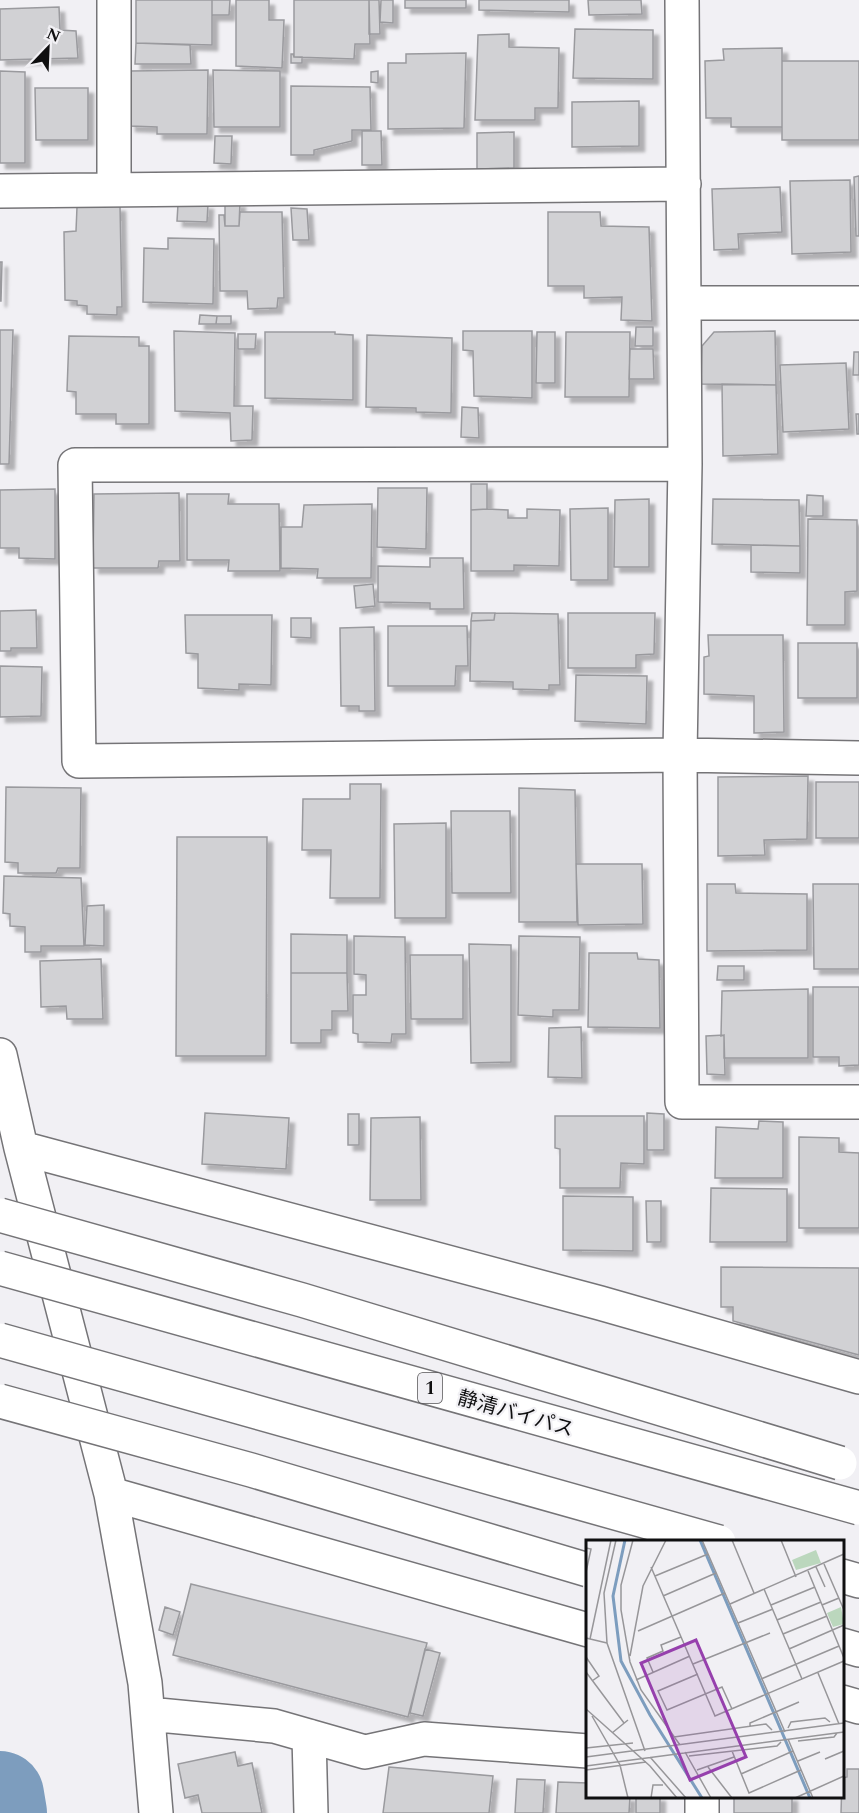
<svg xmlns="http://www.w3.org/2000/svg" width="859" height="1813" font-family="Spectral,'Noto Sans JP',serif">
<style>
.lines{fill:none;stroke-linecap:round;stroke-linejoin:round}
.river{stroke:#7d9dbe;stroke-width:88}
.building{fill:#d1d1d4;stroke:#9a9a9e;stroke-width:1.5;filter:url(#shadow)}
.minor-casing{stroke:#757477;stroke-width:36}
.highway-casing{stroke:#757477;stroke-width:36}
.minor{stroke:#fff;stroke-width:33}
.highway{stroke:#fff;stroke-width:33}
.highway-bridge-casing{stroke:#757477;stroke-width:36;stroke-linecap:butt}
.highway-bridge{stroke:#fff;stroke-width:33}
.labels{text-anchor:middle;stroke-width:4.5;stroke-linejoin:round;paint-order:stroke}
.shield{fill:#f1f0f4;stroke:#535254;stroke-width:1.5}
.shield-label{font-size:18px;font-weight:bold;fill:#0f0f10}
.street-label{font-size:20px;fill:#0f0f10;stroke:#f1f0f4}
.inset-river{fill:none;stroke:#7d9dbe;stroke-width:3}
.inset-road{fill:none;stroke:#979699;stroke-width:1.5}
.view{fill:#9640ad;fill-opacity:0.15;stroke:#9640ad;stroke-width:3}
.inset-edge{fill:none;stroke:#0f0f10;stroke-width:3}
</style>
<defs>
<filter id="shadow"><feDropShadow dx="5.5" dy="5.5" stdDeviation="1.5" flood-color="#0004"/></filter>
</defs>
<rect width="100%" height="100%" fill="#f1f0f4"/>
<g class="lines">
<path class="river" d="M0,1795L3,1813"/>
</g>
<path class="building" d="M136,0H212V45L136,43Z
M212,0H230L229,15H212Z
M236,0H269V20H284L282,68L236,66Z
M294,0H369L370,44H355L354,59L294,57Z
M369,0H379L380,34H369Z
M381,0H393V23L380,22Z
M405,0H466V8H405Z
M479,0H569V12L479,10Z
M588,0H641L642,14L589,15Z
M59,7L60,30L76,31L78,58L0,60V9Z
M575,29L653,30V79L573,78Z
M509,34V47L559,48L558,108H535V120H475L478,35Z
M136,43L190,45L191,64H135Z
M782,48V127H731V118H706L705,61L724,60L723,49Z
M466,53L464,128L388,129V63H406V54Z
M291,54H293L294,57H302V63H291Z
M782,61H859V140H782Z
M208,70L207,134H157V127L130,126L131,71Z
M213,70L280,71V127H214Z
M0,71L25,72V163H0Z
M378,71V83L371,82V72Z
M291,86L370,87L371,130H352V141L314,150V155H291Z
M35,88H88V140H36Z
M639,101V146L572,147V102Z
M362,131H381L382,165H362Z
M514,132V168L477,169V133Z
M215,136H232L231,164L214,163Z
M859,176V236H856L854,177Z
M850,180L851,252L792,254L790,181Z
M780,187L782,232L738,234L739,249L714,250L712,189Z
M225,202H240L239,226H225Z
M178,204H208L207,222L177,221Z
M120,206L122,307H117V315L87,314V306L77,305V301L65,300L64,232L76,231L77,207Z
M291,208L307,209L309,240H293Z
M240,212H282L284,298H278L277,308L248,309L247,291H220L219,215H224L225,226H239Z
M548,212H600L601,226L649,227L652,321L621,320L622,297L584,298V286H548Z
M168,238L214,239L213,304L143,302L144,248L168,249Z
M0,262H2L1,301H0Z
M200,315L217,316L216,324H199Z
M217,316H231V324H216Z
M636,327H653V346H635Z
M0,330H13L9,464H0Z
M174,331L235,333L234,406H253L252,440L231,441L230,413L175,411Z
M463,331H532V398L474,396L473,351L463,350Z
M775,331L776,385L701,384L702,346L714,332Z
M265,332H335V334L353,335V400L265,398Z
M537,332H555V383H536Z
M566,332H630L629,397H565Z
M238,334H256L255,349H238Z
M367,335L452,338L451,413L416,412V408L366,407Z
M69,336L139,337V346H149V424H116V414H76V392L67,391Z
M630,349H653L654,379H629Z
M854,352H859V375H853Z
M846,363L849,429L783,432L780,365Z
M722,384L776,385L778,454L723,456Z
M462,407L478,408L479,438L461,437Z
M856,414H859V434H857Z
M471,484H487V509L471,510Z
M378,488H427L426,549L377,547Z
M55,489V559L19,558V548H0V490Z
M179,493L180,561H159L158,568H93L94,494Z
M187,494H229L228,504H279L280,571H228L229,560H187Z
M807,495L823,496V516H806Z
M649,499V567H614L615,500Z
M713,499L799,500L800,546L712,544Z
M372,504L371,578H317L318,569L281,568V527H302L304,505Z
M608,508V580H571L570,509Z
M487,509L508,510V518H527V509L560,510L559,566L514,565V571H471V510Z
M808,519L857,520V591L845,592V625H807Z
M751,545L800,546V573L751,572Z
M430,558H463L464,609H430V603L378,602V566L430,567Z
M373,584L375,606L356,608L354,586Z
M36,610L37,648H11V651H0V611Z
M472,613H495L494,620L471,621Z
M495,613L558,614L560,685H549V690L513,689V682L470,681L471,621L494,620Z
M568,613H655L654,654L636,655V668H568Z
M185,615H272L271,685L239,684V690L198,688V654L186,653Z
M291,618H311V638L291,637Z
M388,626H467L468,666H456L455,686H388Z
M374,627L375,711H359V706H341L340,628Z
M708,635H783L784,732L754,733V696L704,694V657L709,656Z
M798,643H857V698H798Z
M0,666L42,667L41,716L0,717Z
M576,675L647,676L646,724L575,721Z
M808,776L807,839L764,840L765,855L718,856V777Z
M816,782H859V838H816Z
M350,784H381L380,898H330L331,850H302L303,799H350Z
M6,787L81,788L80,868H58L56,873H18V863L5,862Z
M519,788L575,790L577,922H519Z
M451,811H510L511,893H452Z
M446,823V918H395L394,824Z
M177,837H267L266,1056H176Z
M576,864H642L643,924L578,925Z
M4,876L81,878L84,946H41V952H25V927L10,926V914L3,913Z
M707,884H735L736,893L807,894V950L707,951Z
M813,884H859V969H814Z
M104,905V946L85,945L87,906Z
M291,934L347,935V973H291Z
M354,936L405,937L406,1034H392L391,1043L358,1042V1034L353,1033V995H366V975L354,974Z
M519,936L580,937L579,1010H553V1017L518,1015Z
M469,944L511,945V1062L471,1063Z
M589,953H637L638,959L659,960L660,1028L588,1027Z
M410,955H463V1019H411Z
M101,959L103,1019H67L66,1006L41,1007L40,961Z
M718,966H744V980H717Z
M291,973H347L348,1011H332V1030H321V1043H291Z
M813,987H859V1065L839,1066V1057H813Z
M808,989V1058H724V1035L721,1036L722,991Z
M581,1027L582,1078L548,1077L549,1028Z
M724,1035L725,1075L707,1074L706,1036Z
M205,1113L289,1118L286,1169L202,1164Z
M647,1113L664,1114V1150H647Z
M348,1114H359V1145H348Z
M555,1116H644V1164L621,1163L620,1188H560V1149L555,1148Z
M420,1117L421,1200H370L371,1118Z
M759,1121L783,1122V1178H715L716,1127L758,1129Z
M799,1137L839,1138V1152L859,1153V1228H799Z
M711,1188L787,1189V1242H710Z
M563,1196L633,1197V1251L563,1250Z
M646,1201H661V1242H647Z
M721,1267L859,1268V1355L733,1321V1307H721Z
M191,1584L427,1643L408,1717L173,1655Z
M165,1607L180,1612L173,1635L159,1630Z
M425,1649L440,1653L423,1716L410,1713Z
M235,1752L238,1766L252,1763L262,1813H202L198,1795L185,1798L178,1764Z
M389,1767L493,1776L489,1813H383Z
M847,1769H859V1813H841L842,1778L847,1777Z
M517,1779L545,1780L543,1813H515Z
M558,1782L588,1783V1796H630L629,1813H556Z
M636,1796H660V1813H636Z
M734,1796H792V1813H734Z"/>
<g class="lines">
<g class="minor-casing">
<path id="minor" d="M114,0V190
M682,0L685,464L680,755L682,1102H859
M0,191L684,184
M685,303H859
M685,464L75,465L79,761L680,755L859,758
M0,1055L21,1148L111,1494L145,1683L156,1813
M21,1148L600,1303L859,1377
M111,1494L588,1630
M842,1702L859,1707
M148,1714L274,1726L365,1752L424,1739L588,1751
M309,1736L311,1813
M702,1813V1796"/>
</g>
<g class="highway-casing">
<path id="highway" d="M842,1576L859,1581
M842,1645L859,1650"/>
</g>
<use href="#minor" class="minor"/>
<use href="#highway" class="highway"/>
<g class="highway-bridge-casing">
<path id="highway-bridge" d="M0,1215L302,1300L840,1463
M0,1268L859,1508
M0,1340L719,1542
M0,1401L251,1470L588,1570"/>
</g>
<use href="#highway-bridge" class="highway-bridge"/>
</g>
<g class="labels">
<rect class="shield" x="418" y="1373" width="24" height="30" rx="4.5"/>
<g class="shield-label">
<text x="430" y="1394">1</text>
</g>
<g class="street-label">
<text transform="translate(516 1413) rotate(16)" y="7">静清バイパス</text>
</g>
</g>
<g transform="translate(586 1540)">
<rect width="258" height="258" fill="#f1f0f4"/>
<path d="M230,10L235,23L210,30L206,20ZM255,67L258,84L247,87L241,73Z" fill="#bbd7bd"/>
<path class="inset-river" d="M39,0L27,56L35,121L64,175L116,258M114,0L224,258"/>
<path class="inset-road" d="M30,0L18,53L21,103L59,211M47,0L35,45V70L44,122L55,150L94,205M116,0L199,192M146,0L168,53M195,0L210,37M0,8L5,9L0,32M238,24L258,70M65,27L129,176L258,121M230,27L239,47M222,31L258,118M69,36L122,14M178,49L216,139M77,56L130,33M144,64L258,14M185,65L229,47M236,65L253,58M191,80L235,62M152,83L187,69M52,91L139,53M197,94L241,76M0,98L21,103M4,99L25,0M203,109L258,85M44,116L57,46L80,0M0,117L13,136L6,141M107,124L184,93M0,132L38,183M67,132L61,118L77,111L75,105L95,97M232,133L253,184M112,134L72,151L81,170L136,147L146,169M175,139L253,106M50,140L104,116M0,169L64,226L91,258M6,176L34,225L42,258M164,186V183L213,162M202,188L205,182L239,178L244,182M26,193L42,180M88,197L180,184L186,190M202,199L227,258M212,201L248,197L251,193M0,208L47,203M146,211L163,253L215,230M99,212L125,258M103,216L191,206L195,202M0,217L258,183M64,217L100,258M239,219L258,211M212,221L234,212M0,226L258,192M122,227L146,258M0,230L60,222M111,230L148,217M155,234L207,211M65,258L67,245H77M209,258L258,236"/>
<path class="view" d="M110,100L160,217L104,240L55,123Z"/>
<rect width="258" height="258" class="inset-edge"/>
</g>
<g transform="translate(48 48) rotate(23)" stroke="#f1f0f4" stroke-width="4.5" paint-order="stroke">
<path d="M0-4.5L10 22L0 15L-10 22Z" fill="#0f0f10"/>
<text y="-9" font-size="16" font-weight="bold" text-anchor="middle" fill="#0f0f10">N</text>
</g>
</svg>
